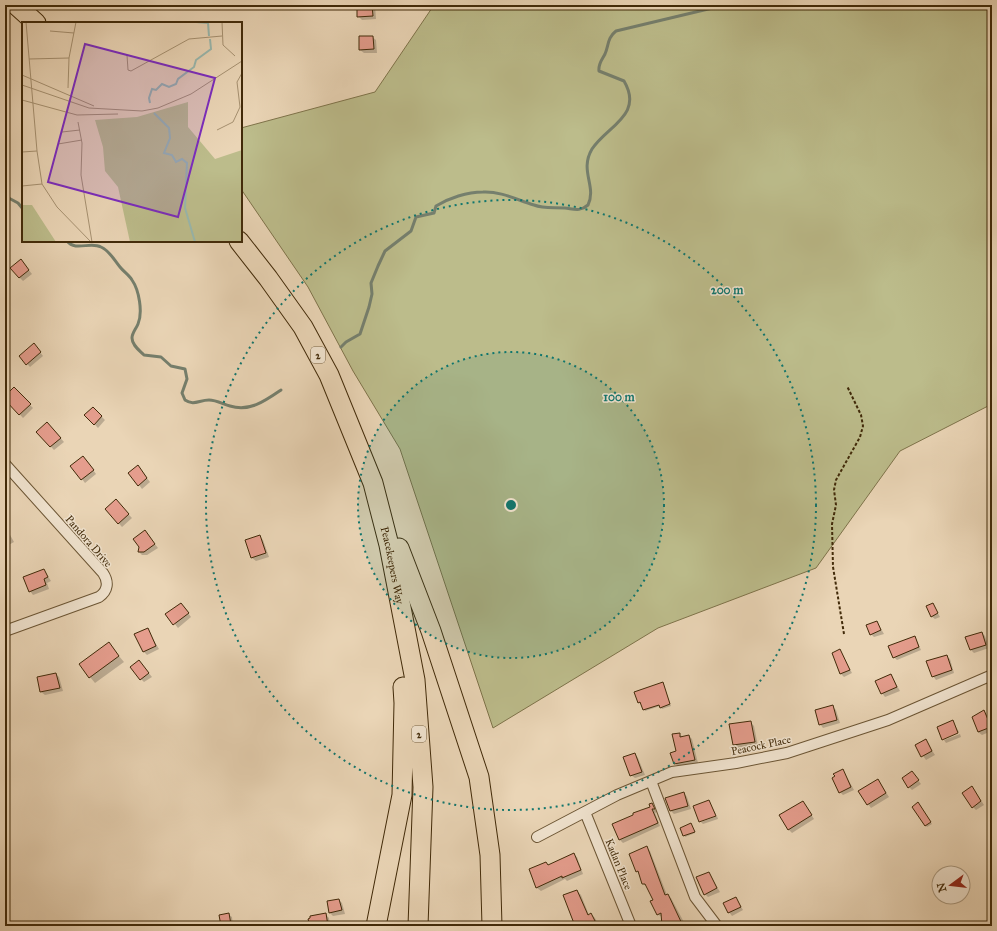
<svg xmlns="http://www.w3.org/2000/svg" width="997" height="931" font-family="'IM FELL Great Primer',serif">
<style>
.green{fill:#bcbc8b;stroke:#7e734a}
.shadow{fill:#0003}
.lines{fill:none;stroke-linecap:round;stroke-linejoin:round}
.stream{stroke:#757f6d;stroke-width:3}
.building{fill:#e59d8d;stroke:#412a09}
.minor-casing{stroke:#6b5534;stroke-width:12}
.motorway-casing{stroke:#412a09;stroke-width:21}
.path{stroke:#412a09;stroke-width:2;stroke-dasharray:3 2;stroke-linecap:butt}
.minor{stroke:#f1e4d0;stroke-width:10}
.motorway{stroke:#ead5b6;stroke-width:19}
.ring{fill:none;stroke:#0f766e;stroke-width:2;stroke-dasharray:2 4}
.labels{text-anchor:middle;stroke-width:3;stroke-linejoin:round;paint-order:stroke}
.shield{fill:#f1e4d0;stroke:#766245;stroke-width:1}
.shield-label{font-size:10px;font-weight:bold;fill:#412a09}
.street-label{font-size:11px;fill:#412a09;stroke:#f1e4d0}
.inset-river{fill:none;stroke:#98b8af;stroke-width:2}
.inset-road{fill:none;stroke:#a69171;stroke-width:1}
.view{fill:#7b2cbf;fill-opacity:0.15;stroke:#7b2cbf;stroke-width:2}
.inset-edge{fill:none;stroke:#412a09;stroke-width:2}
.centre{fill:#0f766e;stroke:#f1e4d0;stroke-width:2}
.ring-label{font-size:12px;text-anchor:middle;font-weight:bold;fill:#0f766e;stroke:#f1e4d0;stroke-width:3;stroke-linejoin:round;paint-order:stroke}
</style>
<rect width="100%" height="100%" fill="#ead5b6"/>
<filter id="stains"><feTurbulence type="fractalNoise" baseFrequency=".005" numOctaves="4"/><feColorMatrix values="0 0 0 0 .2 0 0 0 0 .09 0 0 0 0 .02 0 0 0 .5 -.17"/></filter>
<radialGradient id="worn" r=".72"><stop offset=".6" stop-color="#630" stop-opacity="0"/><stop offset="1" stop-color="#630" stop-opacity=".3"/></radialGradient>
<path class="green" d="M434,5H992V404L900,451L816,568L658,628L493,728L400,449L353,371L308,287L241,189V128L375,92Z"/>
<path class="shadow" d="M358,5H375L376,19L362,20L358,16Z
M372,37L376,40L377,53H364L360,50Z
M24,264L32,274L23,281L19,277Z
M37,348L43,356L30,367L20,356Z
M14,389L33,408L23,418L5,398Z
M93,408L105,420L98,428L86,415Z
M50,426L64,442L54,450L37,432Z
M87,461L96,474L85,483L82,479Z
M141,470L150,482L142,489L139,485Z
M116,501L132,518L122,527L106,509Z
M5,526L14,542L5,547Z
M148,535L158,548L147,555H142L139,552Z
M260,536L263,540L269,557L256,561L252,558L246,541Z
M44,570L51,581L47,583L49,589L33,595L30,591Z
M933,604L940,617L935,619L931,616Z
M184,607L191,617L178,628L167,614Z
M877,622L884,634L874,637L871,634Z
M147,629L159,649L147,655L143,651Z
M982,633L985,636L989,648L974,653L971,650Z
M915,637L921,650L897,660L894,657Z
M109,644L124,662L95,683L90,677Z
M840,650L852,673L844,677L840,673Z
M946,656L950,659L954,673L936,680L933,676Z
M139,661L152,677L144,682L141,679Z
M56,674L59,677L63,691L45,695L41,692Z
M891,675L900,691L885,697L882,693Z
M663,683L671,706L662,709L660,706L645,711L642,704L639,703L635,692Z
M833,707L836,710L840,723L823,728L820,724Z
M984,711L987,715L992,731L982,735L978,732Z
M750,722L754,726L758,746L738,748L734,745Z
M953,722L959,732L943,738Z
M679,734L683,737L689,736L692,739L698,763L678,767L675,763Z
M960,734L961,737L946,743L944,740Z
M925,740L935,755L926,760L916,746Z
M635,754L638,758L645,775L635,778L631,775Z
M843,770L854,790L843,795L840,792Z
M912,772L921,784L912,790L909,787Z
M878,780L889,797L871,808L868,804Z
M975,791L984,805L976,810L973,807Z
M684,793L687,797L691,809L674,814L671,811Z
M709,802L716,814L700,820Z
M803,802L814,819L792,833L788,829Z
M652,804L657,812L655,813L660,826L623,843L620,840L613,825L651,808Z
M920,805L932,824L927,827L913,807Z
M717,816L718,819L703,824L701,822Z
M692,826L695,833L685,837L681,828Z
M646,847L650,851L667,895L671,898L686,926H663L662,917L657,914L655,900L648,887L643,884L630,854Z
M573,854L577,857L583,874L567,881L565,879L541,891L537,888L531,870L548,866Z
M709,873L720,892L708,897L705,894Z
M577,891L581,895L589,915L591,914L595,918L599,926H569L568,925L574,922Z
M736,898L743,910L732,916L729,912Z
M339,900L342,903L345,914L333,916L330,913Z
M228,914L232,917L233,926H222L220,916Z
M325,914L329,918L330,926H311Z
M992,915V925L987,920Z
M280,921L283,926H271L270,923Z"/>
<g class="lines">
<path class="stream" d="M5,196L18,203L23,209
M67,241C76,252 90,241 101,247C110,251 114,260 120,267C124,272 129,275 132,280C139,290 143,312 138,324C136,329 132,333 132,338C132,345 139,350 144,355L161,357L171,366L185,369L187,379L182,393L185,400C194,406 199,400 209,400C216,400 223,404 230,406C250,412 265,401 281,390
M341,347L346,342L360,334L369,307L372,294L371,283L378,266L385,251L411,231L416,217L434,213L436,206C449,198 467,192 483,192C501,191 517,200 534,205C544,209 554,207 565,208C574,209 580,212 588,205C597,186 579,171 592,149C607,126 644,115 624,81L599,71C598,64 602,60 605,54C609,45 607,38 616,31L725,5"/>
</g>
<path class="building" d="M357,5H372L373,16L357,17Z
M359,36H373L374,49L359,50Z
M21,259L29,270L19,278L10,268Z
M34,343L41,352L26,365L19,356Z
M14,387L31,404L19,415L5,400V396Z
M93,407L102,416L94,425L84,415Z
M47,422L61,438L50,447L36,432Z
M83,456L94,470L81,480L70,466Z
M138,465L147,478L138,486L128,473Z
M116,499L129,514L118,524L105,509Z
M145,530L155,544L144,552H138L139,547L133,539Z
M260,535L266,553L251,558L245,540Z
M44,569L48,577L44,579L46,585L29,592L23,577Z
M181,603L189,613L173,625L165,614Z
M933,603L938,613L931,617L926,606Z
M877,621L881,630L870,635L866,625Z
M148,628L156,646L143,652L134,634Z
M982,632L986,645L970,650L965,637Z
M915,636L919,647L893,658L888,646Z
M109,642L119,656L89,678L79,664Z
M840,649L850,670L840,674L832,653Z
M947,655L952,670L932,677L926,661Z
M139,660L149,673L140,680L130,667Z
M56,673L60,688L40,692L37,677Z
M891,674L897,687L881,694L875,681Z
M663,682L670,704L660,708L659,705L643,710L640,702L638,703L634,692Z
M833,705L837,720L819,725L815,710Z
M984,710L991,727L978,732L972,717Z
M953,720L958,733L942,740L937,727Z
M751,721L755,742L733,745L729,724Z
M680,733V737L689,735L695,760L674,764L670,753L676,751L672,734Z
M926,739L932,751L921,757L915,745Z
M635,753L642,772L630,776L623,757Z
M843,769L851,787L839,793L832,778L835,776L833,774Z
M912,771L919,780L908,788L902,778Z
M878,779L886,793L867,805L858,791Z
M972,786L981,801L972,808L962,793Z
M684,792L688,806L670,811L665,798Z
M709,800L716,816L699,822L693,806Z
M803,801L812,815L788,830L779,815Z
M918,802L931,822L925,826L912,807Z
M652,803L655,809H652L658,823L619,840L612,824L633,815V813L650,807L649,804Z
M691,823L695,832L683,836L680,828Z
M647,846L665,895L668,894L683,926H662L661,913L657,915L650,901L653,900L645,884H642L638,871L636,872L629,854Z
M574,853L581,870L562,878V876L536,888L529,869L546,862L548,865Z
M709,872L717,888L704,895L696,877Z
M577,890L588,915L591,913L596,923L593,926H575L563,895Z
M736,897L741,907L728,913L723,903Z
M339,899L342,910L329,913L327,901Z
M229,913L231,925L221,926L219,915Z
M326,913L328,926H310L308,919L310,918V916Z"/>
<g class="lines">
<g class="minor-casing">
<path id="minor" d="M5,464L103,573C109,582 108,591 99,597L5,631
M651,781L695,897L717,926
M585,812L631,926
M537,837L617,795L672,772L736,763L787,753L888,720L992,675"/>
</g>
<g class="motorway-casing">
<g id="motorway">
<path d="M16,5L36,23"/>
<path id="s1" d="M239,241L268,278L303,327L329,375L373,483L389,545L415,680L423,787L418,926"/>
<path d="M399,548L431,631L479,777L490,855L492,926"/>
<path d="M376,926L402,795L404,703L403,687"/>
</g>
</g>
<path class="path" d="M844,634L833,567L832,524L836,505L834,490L836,480L860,437L863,426L861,415L847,386"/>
<use href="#minor" class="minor"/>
<use href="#motorway" class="motorway"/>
</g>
<circle cx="511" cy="505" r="153" fill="#0f766e" fill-opacity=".12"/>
<g class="ring">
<circle cx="511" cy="505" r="153"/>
<circle cx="511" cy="505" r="305"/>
</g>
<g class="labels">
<g class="shield">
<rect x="311" y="347" width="14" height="16" rx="3"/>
<rect x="412" y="726" width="14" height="16" rx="3"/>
</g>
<g class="shield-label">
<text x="318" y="359">2</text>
<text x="419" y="738">2</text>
</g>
<g class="street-label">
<text transform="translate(89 541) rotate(49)" y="4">Pandora Drive</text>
<text dy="4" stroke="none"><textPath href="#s1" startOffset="363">Peacekeepers Way</textPath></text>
<text transform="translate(761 745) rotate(-12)" y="4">Peacock Place</text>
<text transform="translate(619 864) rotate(68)" y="4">Kadan Place</text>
</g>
</g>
<g transform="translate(22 22)">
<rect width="220" height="220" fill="#ead5b6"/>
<path d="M166,80V105L193,137L220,128V220H108L96,165L83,149L81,125L73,98L115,95ZM0,183H10L34,220H0Z" fill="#bcbc8b"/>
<path class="inset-river" d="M174,0L186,1L187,14M128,81L127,76L130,67L134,68L140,62L147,65L154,62L156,57L172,45L174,38L189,27L188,17M132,91L147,106L148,116L142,131L150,133L154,140L160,137L165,141L163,186L173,220"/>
<path class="inset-road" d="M4,0L15,129L20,162L35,185L69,220M200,0L201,23L213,34M28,9L52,11M105,33L106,48L109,49L167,17L200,14M7,37L47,36M0,53L72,84M0,63L67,86L120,89L136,86L169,72L220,39M46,66L47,36L54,0M0,78L55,93L96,92M56,100L60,121L59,153L70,220M195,108L211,100L218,85L215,60L220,51M40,110L58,108M36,122L60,118M0,130L15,129M0,164L20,162"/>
<path class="view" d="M63,22L193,56L156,195L26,160Z"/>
<rect width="220" height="220" class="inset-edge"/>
</g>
<circle cx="511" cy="505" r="6" class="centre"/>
<g class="ring-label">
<text x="727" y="294">200 m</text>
<text x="619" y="401">100 m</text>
</g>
<rect width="997" height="931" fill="none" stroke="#ead5b6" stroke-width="20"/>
<rect x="6" y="6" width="985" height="919" fill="none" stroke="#412a09" stroke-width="2"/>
<rect x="10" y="10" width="977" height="911" fill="none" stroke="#412a09"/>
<g transform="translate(951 885) rotate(255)"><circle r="19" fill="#f1e4d0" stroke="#ab9a80"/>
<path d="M0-3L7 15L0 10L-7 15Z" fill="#8f2418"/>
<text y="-6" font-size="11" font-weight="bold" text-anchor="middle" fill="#412a09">N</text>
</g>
<rect width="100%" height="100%" filter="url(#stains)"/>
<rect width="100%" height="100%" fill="url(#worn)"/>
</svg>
